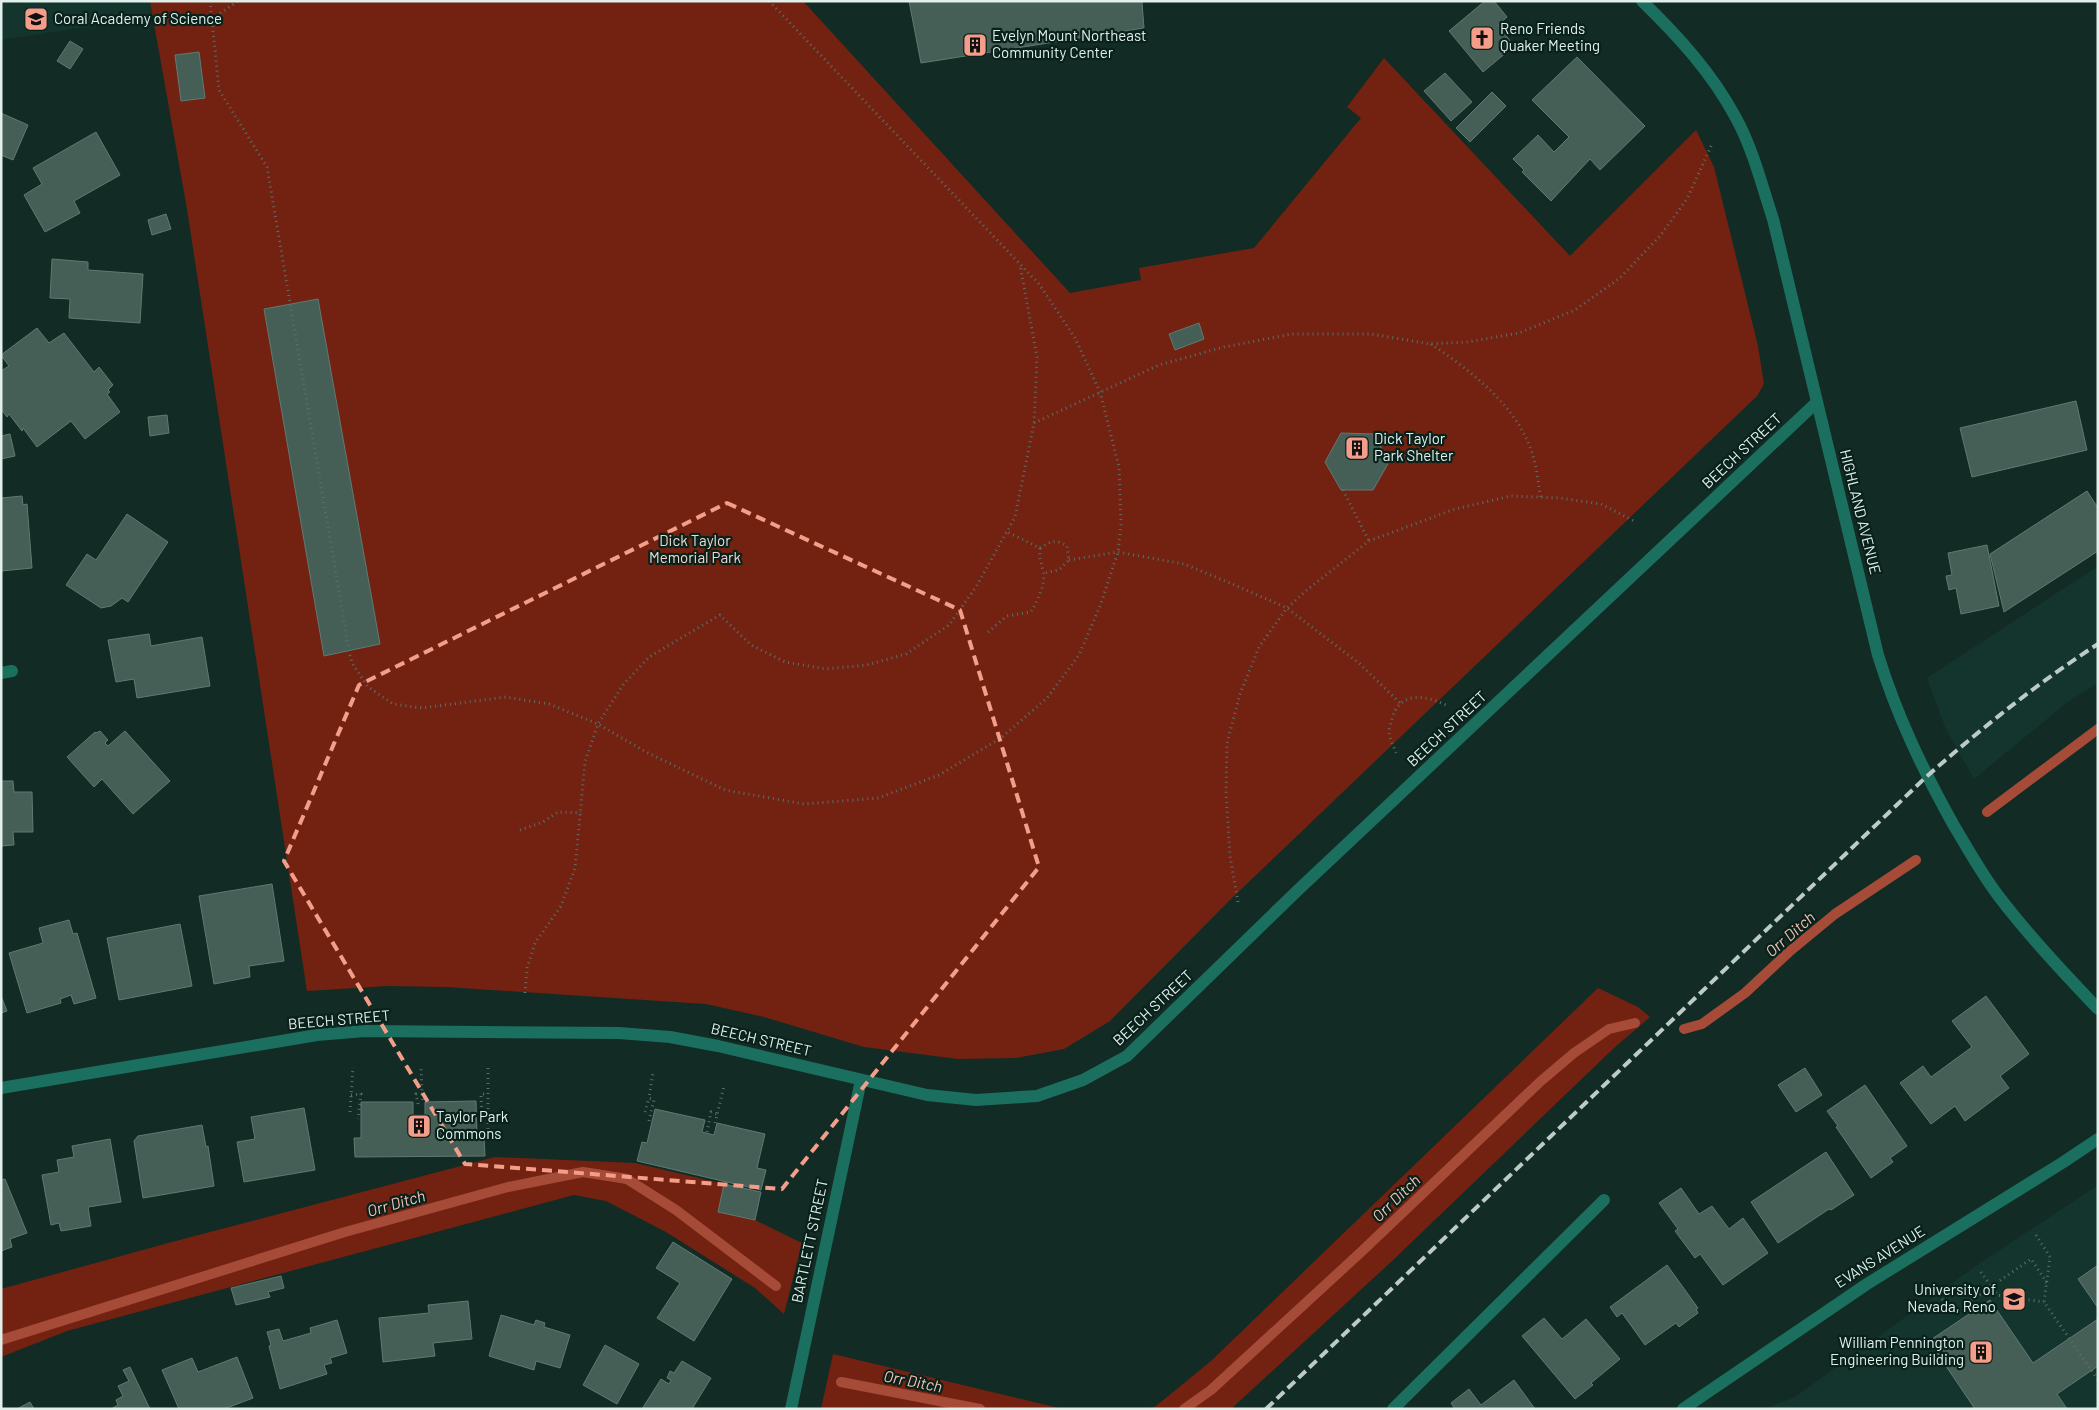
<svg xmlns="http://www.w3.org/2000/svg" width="2099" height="1410" font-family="Barlow,sans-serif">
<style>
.built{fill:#13352d}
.green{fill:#732211}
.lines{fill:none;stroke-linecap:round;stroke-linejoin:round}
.stream{stroke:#a54b38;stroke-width:10}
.building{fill:#455f57;stroke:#607a73}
.path{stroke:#5a6f6a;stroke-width:3;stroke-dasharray:1 4;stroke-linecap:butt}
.service{stroke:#1b6f5e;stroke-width:12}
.minor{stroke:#1b6f5e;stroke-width:12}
.tertiary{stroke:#1b6f5e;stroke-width:12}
.rail{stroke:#bccbc7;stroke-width:4;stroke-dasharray:10 5;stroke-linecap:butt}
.marked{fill:none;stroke:#f49e8a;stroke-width:4;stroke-dasharray:10 6;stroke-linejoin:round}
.labels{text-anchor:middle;stroke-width:4.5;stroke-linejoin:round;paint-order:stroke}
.poi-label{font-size:15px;fill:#e2f0ec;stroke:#09211b;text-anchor:start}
.street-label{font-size:15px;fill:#e2f0ec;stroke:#09211b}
.park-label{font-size:15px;fill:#f2d8d2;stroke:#09211b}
.water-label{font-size:16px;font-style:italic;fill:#f5c2b6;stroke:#09211b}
</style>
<rect width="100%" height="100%" fill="#132b25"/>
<path class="built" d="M1,1H150L153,17L1,40Z
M2098,566V683L2069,701L1974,779L1945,727L1927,678Z
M2098,1185V1409H1763L1795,1397L1980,1263Z"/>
<path class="green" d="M150,1H803L1070,293L1141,280L1139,268L1254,248L1361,118L1347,107L1384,58L1570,256L1696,130L1714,167L1758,346L1764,384L1757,396L1232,898L1110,1021L1064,1049L1016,1058L958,1059L864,1047L764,1017L706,1004L446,987L388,986L307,991L187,209Z
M1598,988L1638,1007L1650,1017L1614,1048L1391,1262L1231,1409H1149L1156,1406L1211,1361Z
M495,1157L635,1163L724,1184L718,1212L755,1220L802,1243L784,1314L755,1288L666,1232L606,1201L574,1195L67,1331L1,1357V1289L172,1242Z
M833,1354L1063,1409H821Z"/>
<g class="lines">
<path class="stream" d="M1987,812L2098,729
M1684,1029L1702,1024L1745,993L1789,952L1835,914L1916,860
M1,1340L345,1232L508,1187L583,1172L627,1179L676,1210L776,1286
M841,1382L980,1409
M1184,1409L1211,1390L1360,1253L1541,1081L1574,1053L1609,1029L1635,1023"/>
</g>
<path class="building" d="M909,1H1143L1142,3L1144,28L921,63Z
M1485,1H1494L1507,17L1498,25L1514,46L1483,72L1449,31Z
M70,41L83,49L70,69L57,61Z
M199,52L205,98L181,101L175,55Z
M1577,57L1645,126L1600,170L1590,159L1551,201L1522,172L1524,170L1513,159L1538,135L1554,152L1569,137L1532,100Z
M1445,73L1472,102L1451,121L1424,91Z
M1492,92L1506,106L1470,142L1456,128Z
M1,113L28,125L13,160L1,155Z
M96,132L120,175L74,201L80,213L45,232L24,195L42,184L33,168Z
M166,214L171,229L152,235L148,220Z
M52,259L88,262V270L143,274L140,323L69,318L70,299L50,298Z
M318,299L380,644L324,656L264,309Z
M1199,323L1204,339L1175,350L1169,334Z
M37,328L49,343L64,333L94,372L99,367L113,385L108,390L110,392L107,394L120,412L85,439L71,421L37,447L23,428L22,431L9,414L7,417L1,409V371L9,366L1,355Z
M2076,401L2087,450L1972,477L1960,428Z
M167,415L169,433L150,436L148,417Z
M1341,433L1374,434L1389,462L1373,490H1341L1325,462Z
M10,434L15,456L1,459V436Z
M2087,491L2098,508V551L2004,612L1990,554Z
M22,496L23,505L27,504L32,568L1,571V498Z
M127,514L168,542L128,602L122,598L111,606L101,608L66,585L87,554L96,560Z
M1987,545L1999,606L1961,614L1956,588L1949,590L1946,576L1952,575L1948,553Z
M149,634L151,646L202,637L210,686L137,698L134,679L116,682L108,640Z
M100,731L108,740L105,743L108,746L125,731L170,781L133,814L102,779L94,787L67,757L95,732L96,733Z
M1,781H13L14,792H32L33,832H13L14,845L1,846Z
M272,884L284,961L249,966L250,977L214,984L199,896Z
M69,920L73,934L77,933L96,998L74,1004L71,995L60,999L61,1003L27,1013L9,953L43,943L39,928Z
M180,924L192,986L119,1000L107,938Z
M1,996L7,1011L1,1013Z
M1986,996L2029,1054L2000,1076L2009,1088L1965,1121L1955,1106L1931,1124L1900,1083L1923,1066L1931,1077L1972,1047L1952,1021Z
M1805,1068L1822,1095L1796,1112L1778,1085Z
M1865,1085L1907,1146L1890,1158L1893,1162L1871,1178L1836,1127L1838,1126L1827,1111Z
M476,1101L477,1137H484L485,1156L355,1157L354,1138H361V1102H413V1115H425V1102Z
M304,1108L315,1170L244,1182L237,1142L255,1139L251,1117Z
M655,1109L705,1120L702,1132L714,1135L717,1123L765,1134L757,1168L766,1170L761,1190L637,1161L642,1142L647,1143Z
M202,1125L206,1147L208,1146L214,1186L143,1198L134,1141L138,1136Z
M110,1139L121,1202L88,1207L91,1226L61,1231L59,1223L51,1225L42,1175L59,1172L57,1160L74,1157L72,1146Z
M1826,1152L1854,1195L1831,1210L1829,1209L1778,1243L1751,1202Z
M5,1179L27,1233L10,1239L12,1247L1,1251V1180Z
M724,1184L761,1192L755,1220L718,1212Z
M1681,1188L1699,1214L1712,1206L1729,1229L1743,1218L1768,1253L1723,1285L1700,1254L1695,1258L1675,1231L1678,1229L1659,1203Z
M673,1242L732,1279L694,1341L657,1318L680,1283L656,1268Z
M1667,1265L1698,1308L1696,1309L1698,1313L1679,1327L1676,1323L1645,1345L1622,1313L1617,1317L1610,1307Z
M2098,1265V1308L2078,1279Z
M281,1276L284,1288L268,1292L270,1297L236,1305L231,1288Z
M1990,1300L2033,1363L2098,1319V1366L2057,1394L2067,1409H1975L1929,1341Z
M468,1301L472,1339L433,1343L435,1356L383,1362L379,1318L429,1313L428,1305Z
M501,1315L534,1325L536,1320L545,1323L544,1327L570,1335L560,1368L536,1361L534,1370L489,1356Z
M1544,1318L1562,1339L1586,1319L1620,1359L1591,1383L1593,1385L1575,1399L1522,1336Z
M337,1320L347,1353L330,1358L332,1363L324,1365L327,1374L280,1389L269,1346L271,1345L267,1332L279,1329L283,1341L311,1333L310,1328Z
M605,1345L639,1364L617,1404L583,1385Z
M237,1357L253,1398L224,1409H179L162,1370L192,1358L198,1372Z
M682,1361L711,1378L692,1409H642L661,1379L669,1384L671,1380L667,1378L670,1371L674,1373Z
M130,1367L150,1409H111L118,1405L116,1400L123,1396L118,1386L129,1381L123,1370Z
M1514,1380L1535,1409H1455L1451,1403L1469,1389L1481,1405Z
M30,1402L34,1409H17Z"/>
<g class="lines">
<path class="path" d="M210,1L219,90L267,167L349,651L352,663L368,687L393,704L422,708L506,697L549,704L598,724L646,752L725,790L804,804L878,798L939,775L1001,738L1047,698L1079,655L1100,606L1118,552L1121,524L1119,467L1100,392L1075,338L1039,284L769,1
M212,19L238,1
M1431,344C1471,371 1519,407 1533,456C1537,469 1538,484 1541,498
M1034,423L1159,365L1224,347L1292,334H1371L1430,344L1467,342L1519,333L1575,310L1620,278L1660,236L1687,199L1712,144
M1343,490L1369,541
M1040,548C1051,541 1056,539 1067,546L1069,560L1059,570L1044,573
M1069,560L1118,552L1184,564L1230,583L1287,608L1360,664L1400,703
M988,632L1007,616L1031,612C1037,601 1046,585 1043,571C1041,561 1039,559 1040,548L1007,532
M1396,753C1394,747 1389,738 1389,731C1389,727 1391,723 1392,719C1399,691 1425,695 1446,705
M520,830L543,822L558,812L581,813
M1238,902L1230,856L1226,793L1227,743L1240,694L1259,647L1287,608L1308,589L1369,541L1455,509L1511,496L1560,498L1601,504L1636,522
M525,993L527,968L535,943L561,906L575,868L585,762L598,724L623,685L649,657L720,615L751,645L785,662L826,669L867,665L906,654L949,625L976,587L1015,517L1034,423L1037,357L1020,265
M488,1068V1131
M422,1094L423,1104
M351,1095L361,1094L358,1119
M418,1104L416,1094H422L421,1068
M350,1112L353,1067
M645,1112L649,1098
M482,1117L481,1094H488
M649,1121L654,1100L649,1098L653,1072
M715,1123L724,1086
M707,1132L711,1112L717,1114
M2036,1235L2050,1257L2044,1302L2098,1380
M1981,1272L1997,1295L2044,1302
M1942,1299L1953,1313L2031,1259L2047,1283"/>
<path class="service" d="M1393,1409L1604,1200"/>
<path class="minor" d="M1,673L12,671
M1,1088L317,1035L365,1031L619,1033L670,1037L718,1046L927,1095L976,1100L1037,1096L1083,1080L1127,1056L1298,890L1817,402
M791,1409L861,1080"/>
<path class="tertiary" d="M1642,1C1678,36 1712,73 1736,118C1753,149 1762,186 1773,219L1878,655C1897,716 1922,768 1953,824C1968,849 1982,875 2000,898C2030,937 2064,973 2098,1009
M1683,1409L1867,1284L2062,1163L2098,1139"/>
<path class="rail" d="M1266,1409L1926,777C1981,729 2036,684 2098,644"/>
</g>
<path class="marked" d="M727,503L960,610L1039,867L782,1189L465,1164L284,861L359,685Z"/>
<defs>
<g id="school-square" transform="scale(1.25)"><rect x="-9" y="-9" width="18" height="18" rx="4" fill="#f49e8a" stroke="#09211b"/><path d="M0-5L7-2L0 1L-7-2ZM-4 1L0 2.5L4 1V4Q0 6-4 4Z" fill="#111"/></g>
<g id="church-square" transform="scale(1.25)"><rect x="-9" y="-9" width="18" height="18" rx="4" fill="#f49e8a" stroke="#09211b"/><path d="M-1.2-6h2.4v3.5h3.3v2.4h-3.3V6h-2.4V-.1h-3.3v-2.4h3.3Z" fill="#111"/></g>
<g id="building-square" transform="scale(1.25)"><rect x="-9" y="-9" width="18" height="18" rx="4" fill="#f49e8a" stroke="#09211b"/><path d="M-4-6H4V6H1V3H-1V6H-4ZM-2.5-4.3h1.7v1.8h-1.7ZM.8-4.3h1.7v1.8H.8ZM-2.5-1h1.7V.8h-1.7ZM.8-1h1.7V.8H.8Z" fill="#111"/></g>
<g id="university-square" transform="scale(1.25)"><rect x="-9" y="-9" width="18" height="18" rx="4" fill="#f49e8a" stroke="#09211b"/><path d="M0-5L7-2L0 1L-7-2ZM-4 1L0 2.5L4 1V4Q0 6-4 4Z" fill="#111"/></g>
</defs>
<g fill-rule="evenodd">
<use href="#school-square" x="36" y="19"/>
<use href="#church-square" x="1482" y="38"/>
<use href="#building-square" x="975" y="45"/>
<use href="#building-square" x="1357" y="448"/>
<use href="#building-square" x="419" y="1126"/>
<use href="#university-square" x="2014" y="1299"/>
<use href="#building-square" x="1981" y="1352"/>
</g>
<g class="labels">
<g class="poi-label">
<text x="54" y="24">Coral Academy of Science</text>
<text x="1500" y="34">Reno Friends<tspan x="1500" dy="17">Quaker Meeting</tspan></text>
<text x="992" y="41">Evelyn Mount Northeast<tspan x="992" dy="17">Community Center</tspan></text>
<text x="1374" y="444">Dick Taylor<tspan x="1374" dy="17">Park Shelter</tspan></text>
<text x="436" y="1122">Taylor Park<tspan x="436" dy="17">Commons</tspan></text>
<text x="1996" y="1295" text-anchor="end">University of<tspan x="1996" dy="17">Nevada, Reno</tspan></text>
<text x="1964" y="1348" text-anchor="end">William Pennington<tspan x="1964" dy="17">Engineering Building</tspan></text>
</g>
<g class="street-label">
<text transform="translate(1742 451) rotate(-43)" y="5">BEECH STREET</text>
<text transform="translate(1860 512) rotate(76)" y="5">HIGHLAND AVENUE</text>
<text transform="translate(1447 729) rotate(-43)" y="5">BEECH STREET</text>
<text transform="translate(1153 1008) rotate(-43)" y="5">BEECH STREET</text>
<text transform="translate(339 1020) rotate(-5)" y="5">BEECH STREET</text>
<text transform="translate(761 1040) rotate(13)" y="5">BEECH STREET</text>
<text transform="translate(810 1241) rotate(-78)" y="5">BARTLETT STREET</text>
<text transform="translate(1880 1257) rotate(-32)" y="5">EVANS AVENUE</text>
</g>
<g class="park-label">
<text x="695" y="546">Dick Taylor<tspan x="695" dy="17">Memorial Park</tspan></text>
</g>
<g class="water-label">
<text transform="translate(1790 934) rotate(-41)" y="6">Orr Ditch</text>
<text transform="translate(1396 1198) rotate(-44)" y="6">Orr Ditch</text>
<text transform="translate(396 1203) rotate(-16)" y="6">Orr Ditch</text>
<text transform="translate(913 1381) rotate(11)" y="6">Orr Ditch</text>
</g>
</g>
<rect width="2099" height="1410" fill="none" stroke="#e2f0ec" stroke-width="5"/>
</svg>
